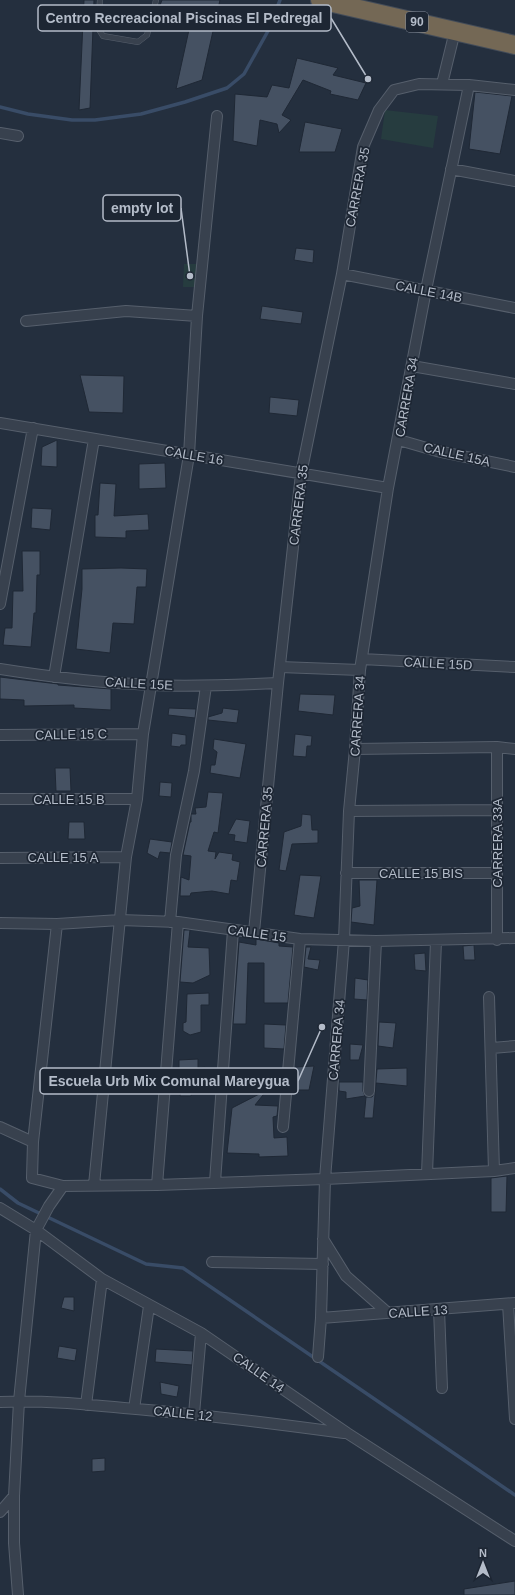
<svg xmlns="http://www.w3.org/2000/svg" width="515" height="1595" font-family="Helvetica,sans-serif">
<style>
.green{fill:#263c3f}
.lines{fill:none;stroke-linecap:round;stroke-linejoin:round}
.stream{stroke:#394c67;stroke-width:3.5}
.building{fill:#455162;stroke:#1f2835}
.lane-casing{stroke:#565f6c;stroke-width:6}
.street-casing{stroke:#565f6c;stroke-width:12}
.highway-casing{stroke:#434c59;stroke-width:20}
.lane{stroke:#38414e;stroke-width:5}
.street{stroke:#38414e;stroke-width:10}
.highway{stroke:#746855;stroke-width:18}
.labels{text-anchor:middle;stroke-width:3.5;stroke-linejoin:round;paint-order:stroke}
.shield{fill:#1d2633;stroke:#878f9c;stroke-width:1}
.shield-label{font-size:12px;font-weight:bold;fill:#b4bcc9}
.street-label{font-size:13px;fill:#b4bcc9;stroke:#1d2633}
.leader{fill:none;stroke:#b4bcc9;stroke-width:1.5}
.callout-dot{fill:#b4bcc9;stroke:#1d2633;stroke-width:1.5}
.callout{fill:#1d2633;stroke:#b4bcc9;stroke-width:1.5}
.callout-label{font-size:14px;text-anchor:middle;font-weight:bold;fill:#b4bcc9}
</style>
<rect width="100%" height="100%" fill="#242f3e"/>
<path class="green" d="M385,110L438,116L433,148L381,139Z
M184,264H197L196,287H183Z"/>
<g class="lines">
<path class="stream" d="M0,107L28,114L72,120H95L141,114L185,102L227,88L244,74L268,31L280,0
M0,1189L18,1203L146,1264L183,1268L515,1495"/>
</g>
<path class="building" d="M84,0H94L90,108L79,110Z
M162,0H220L202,80L176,89L192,16L159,8Z
M297,58L338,68L333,75L366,83L358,100L330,94L331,91L303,80L282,115L291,120L279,133L277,124L260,120L257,146L233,141L235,94L267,97L272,85L289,88Z
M475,92L512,96L500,154L469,149Z
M305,122L342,129L335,152H299Z
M296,248L314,250L313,263L294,260Z
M262,306L303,312L301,324L260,319Z
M80,375L124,376L123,413L89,412Z
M270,397L299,400L297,416L269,413Z
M57,440V467L41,466L42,447Z
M165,463L166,488L139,489V464Z
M100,483L116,484L114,516L148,514L149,530L126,531V538L95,537V515H98Z
M32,508L52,509L50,530L31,528Z
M22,551H40V575H37L36,613H34L31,647L3,645L5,628H12L13,591H23Z
M121,568L147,569L146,587H137L134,624L113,623L110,653L76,649L82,589V569Z
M0,677L58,684V685L111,689V710L74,708V705L24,706V700L0,699Z
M300,694L335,695L333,715L298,711Z
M169,708L196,709L195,718L168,715Z
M223,708L239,710L237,723L208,720V717L222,713Z
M172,733L186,735V745H181L180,747L171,746Z
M295,734L312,736L311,746H307L306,757L293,756Z
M214,739L246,744L240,778L210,773L211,765H215L217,752L213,749Z
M55,768H70L71,791H56Z
M160,782L172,783L171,797L159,796Z
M208,792L223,793L218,833L214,832L208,851L216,852L215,859L219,852L233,854L232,860L240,862L237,881L231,880L229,894L212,891L191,893L190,896H180L181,877L189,880L191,856L183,855L190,822H191V814H196L195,808L206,807Z
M302,814L311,815L312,830H318V843L292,844L286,871L279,870L284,832L301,826Z
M236,819L250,821L247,843L234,841L235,835L228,834Z
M69,822H84L85,839H68Z
M150,839L172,842L170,853L160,852L158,859L147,853Z
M300,875L321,876L314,918L294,915Z
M359,880H377L374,925L351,922L352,908L360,906Z
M184,930H190L188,947L209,948L210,975L193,983L180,982Z
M256,939L279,943V946L293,947L288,1003H264V963H248L246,1024H233L239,942L256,945Z
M474,945L475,960H464L463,946Z
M306,947H311L308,959L320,960L318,970L304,967Z
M425,953L426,971L415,970L414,954Z
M355,978L368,980L367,1000L354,999Z
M209,993V1005H201V1032L190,1035L183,1031V1023L186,1022L187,994Z
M379,1022L396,1023L393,1048L378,1046Z
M264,1024L286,1025L284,1049L264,1048Z
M350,1044L363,1045L359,1060H350Z
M198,1059V1068L205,1067L203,1094L192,1091L191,1096H180L181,1090H175L179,1073V1060Z
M314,1066L309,1090H293L295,1067Z
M407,1068V1086L376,1083L373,1118H364L366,1097H372L375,1092L377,1069Z
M339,1082H363V1091L365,1096L346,1099V1092L339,1091Z
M267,1090L255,1105L278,1106L277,1116L273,1117L274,1138L287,1137L288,1156L259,1157V1154L227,1153L232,1108Z
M507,1176L506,1212H491V1178Z
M64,1297H74V1311L61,1308Z
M59,1346L77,1349L75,1361L57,1358Z
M156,1349L193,1351L192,1365L155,1362Z
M160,1382L179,1386L177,1397L161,1394Z
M105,1458V1471L92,1472V1459Z
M515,1581V1595H464V1589Z"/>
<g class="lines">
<g class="lane-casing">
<path id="lane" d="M100,0L98,28L103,36L138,42L147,35L156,0"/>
</g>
<g class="street-casing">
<path id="street" d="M442,84L455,31
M0,133L18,136
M451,169L515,181
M342,274L515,308
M26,321L126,311L197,316
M412,366L515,384
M0,423L388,488
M399,440L437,451L515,467
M0,604L33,428
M362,659L515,667
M280,667L360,670
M0,669C50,677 101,683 152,685C194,687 236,685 278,683
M54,677L94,439
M0,735L143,734
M355,749L497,747L515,749
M0,799H137
M349,811L497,810
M0,858L126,857
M346,873H497
M170,922L176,855L194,771L206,686
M0,923L57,924L120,920L178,922L300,939L376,941L515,938
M57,924L33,1142L32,1178L63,1186L157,1185L325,1179L494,1171L515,1168
M254,932L278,683L301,474L342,274L363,147L379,110L394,90L419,84L469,85L515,90
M497,940V747
M489,997L494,1171
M492,1048L515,1046
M369,1091L376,941
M0,1127L33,1142
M283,1127L300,939
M427,1174L436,941
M215,1182L233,930
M94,1185L126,857L137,799L143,734L189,455L197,316L217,116
M157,1185L178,922
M0,1208L36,1230L102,1279L201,1333L347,1433L515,1541
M323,1239L346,1276L388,1313
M212,1262L323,1264
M508,1304L515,1419
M439,1309L442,1388
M321,1318L515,1303
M318,1357L321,1318L325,1179L344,940L349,811L355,749L360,670L388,488L426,290L469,85
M0,1402C41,1400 83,1404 124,1408C198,1414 271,1423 344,1433
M86,1405L102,1279
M134,1409L149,1306
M194,1414L201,1333
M0,1512L14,1496
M18,1595L14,1543V1496L19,1401L36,1230L49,1206L63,1186"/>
</g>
<g class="highway-casing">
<path id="highway" d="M320,0L515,45"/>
</g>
<use href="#lane" class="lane"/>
<use href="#street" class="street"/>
<use href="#highway" class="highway"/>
</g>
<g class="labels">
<rect class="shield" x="406" y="12" width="22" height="20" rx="3"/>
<g class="shield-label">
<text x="417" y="26">90</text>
</g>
<g class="street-label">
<text transform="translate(357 187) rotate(-79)" y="5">CARRERA 35</text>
<text transform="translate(429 291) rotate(11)" y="5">CALLE 14B</text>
<text transform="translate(406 397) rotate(-80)" y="5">CARRERA 34</text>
<text transform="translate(457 454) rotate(13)" y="5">CALLE 15A</text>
<text transform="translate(194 455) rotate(10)" y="5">CALLE 16</text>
<text transform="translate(298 505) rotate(-83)" y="5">CARRERA 35</text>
<text transform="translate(438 663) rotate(3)" y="5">CALLE 15D</text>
<text transform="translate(139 683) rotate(3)" y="5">CALLE 15E</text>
<text transform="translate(357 716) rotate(-86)" y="5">CARRERA 34</text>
<text transform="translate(71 734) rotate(-1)" y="5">CALLE 15 C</text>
<text x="69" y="804">CALLE 15 B</text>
<text transform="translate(264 827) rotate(-85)" y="5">CARRERA 35</text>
<text transform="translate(497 843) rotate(-90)" y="5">CARRERA 33A</text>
<text x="63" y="862">CALLE 15 A</text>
<text x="421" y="878">CALLE 15 BIS</text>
<text transform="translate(257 933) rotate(8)" y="5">CALLE 15</text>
<text transform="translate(336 1040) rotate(-85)" y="5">CARRERA 34</text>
<text transform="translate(418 1311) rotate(-4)" y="5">CALLE 13</text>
<text transform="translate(259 1372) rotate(35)" y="5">CALLE 14</text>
<text transform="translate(183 1413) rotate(6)" y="5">CALLE 12</text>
</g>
</g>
<path class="leader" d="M368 79L331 18M190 276L181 208M322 1027L298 1081"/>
<g class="callout-dot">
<circle cx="368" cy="79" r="4"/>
<circle cx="190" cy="276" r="4"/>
<circle cx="322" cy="1027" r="4"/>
</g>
<g class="callout">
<rect x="38" y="5" width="293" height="26" rx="4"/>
<rect x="103" y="195" width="78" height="26" rx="4"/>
<rect x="40" y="1068" width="258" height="26" rx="4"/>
</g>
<g class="callout-label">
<text x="184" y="23">Centro Recreacional Piscinas El Pedregal</text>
<text x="142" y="213">empty lot</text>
<text x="169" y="1086">Escuela Urb Mix Comunal Mareygua</text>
</g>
<g transform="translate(483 1563)" stroke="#1d2633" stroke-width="3" paint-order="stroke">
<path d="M0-3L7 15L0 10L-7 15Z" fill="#b4bcc9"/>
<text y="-6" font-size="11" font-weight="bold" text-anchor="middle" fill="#b4bcc9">N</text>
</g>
</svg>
